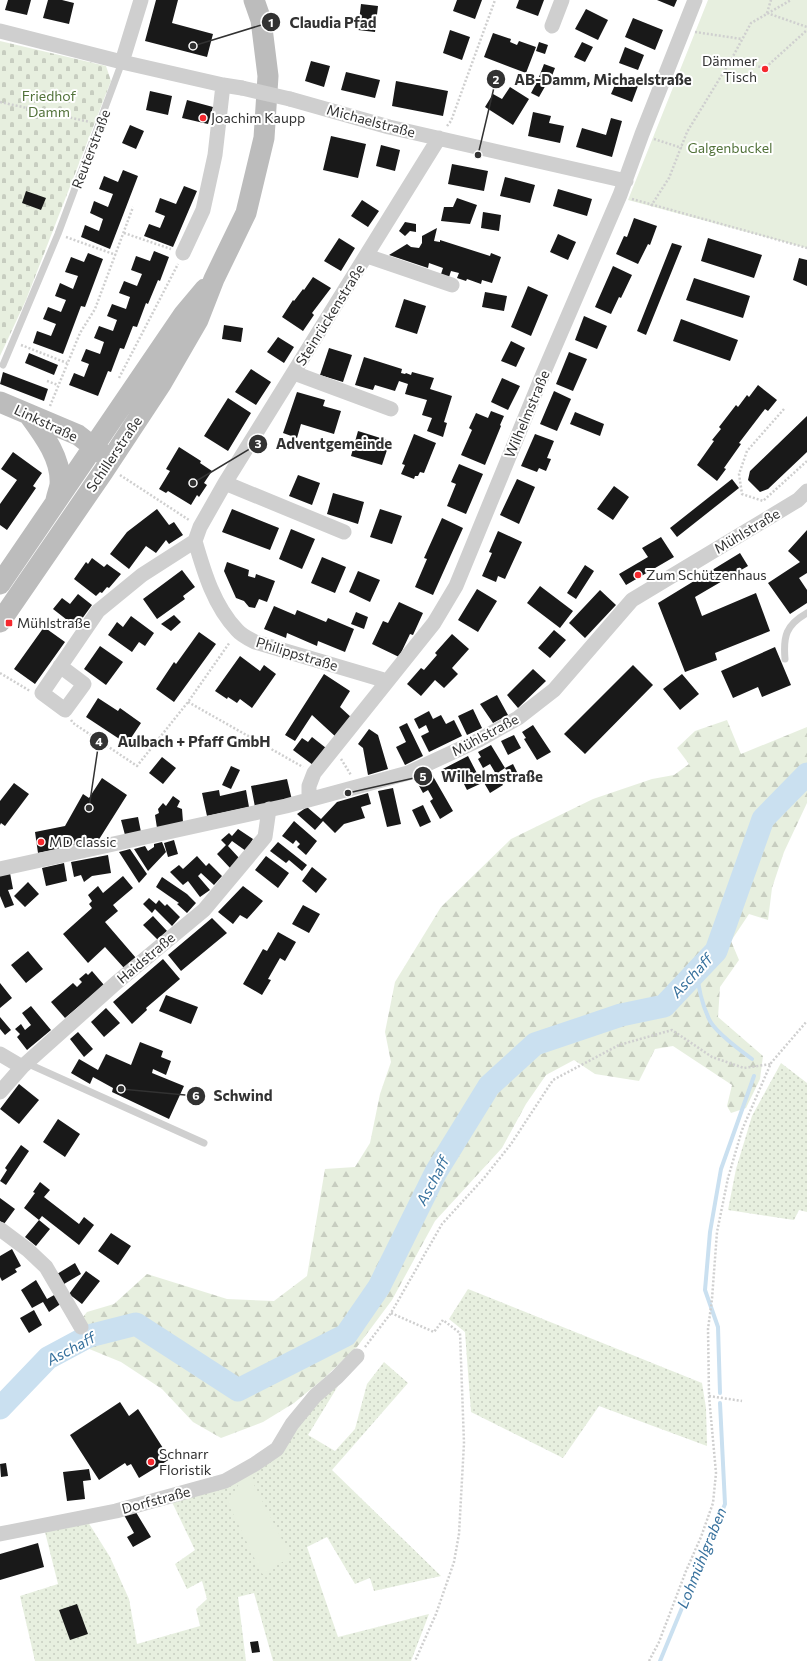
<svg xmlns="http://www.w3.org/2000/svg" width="807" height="1661" font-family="Commissioner,sans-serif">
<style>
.grass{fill:url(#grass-dots)}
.forest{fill:url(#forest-firs)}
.cemetery{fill:url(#cemetery-stones)}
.green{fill:#e7efdf}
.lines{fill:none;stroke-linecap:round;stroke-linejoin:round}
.stream{stroke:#cae0f0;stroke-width:4}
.river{stroke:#cae0f0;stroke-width:23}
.building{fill:#191919}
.path{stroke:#cfcfcf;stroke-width:2.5;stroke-dasharray:2 2;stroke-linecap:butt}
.lane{stroke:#cfcfcf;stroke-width:7}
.street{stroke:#cfcfcf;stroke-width:15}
.secondary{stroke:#bcbcbc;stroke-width:21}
.street-bridge{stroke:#cfcfcf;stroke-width:15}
.poi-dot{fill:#f5282e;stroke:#fff;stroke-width:1.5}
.labels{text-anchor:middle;stroke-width:4;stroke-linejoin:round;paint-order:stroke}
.poi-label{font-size:14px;fill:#323232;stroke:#fff;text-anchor:start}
.park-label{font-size:14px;fill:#52723a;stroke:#fff}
.street-label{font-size:14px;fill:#323232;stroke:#fff}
.water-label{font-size:15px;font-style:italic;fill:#37719d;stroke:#fff}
.leader{fill:none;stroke:#323232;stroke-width:1.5}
.callout-dot{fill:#323232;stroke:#fff;stroke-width:1.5}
.mark-label{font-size:12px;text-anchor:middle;font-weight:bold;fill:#fff}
.callout-label{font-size:15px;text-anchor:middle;font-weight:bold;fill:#323232;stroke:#fff;stroke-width:4;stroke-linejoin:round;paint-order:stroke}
</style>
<defs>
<pattern id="grass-dots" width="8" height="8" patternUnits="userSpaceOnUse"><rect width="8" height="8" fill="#e7efdf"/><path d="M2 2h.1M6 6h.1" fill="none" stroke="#c7cdc0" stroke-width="1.8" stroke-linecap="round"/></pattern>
<pattern id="forest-firs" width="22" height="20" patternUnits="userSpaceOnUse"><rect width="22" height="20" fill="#e7efdf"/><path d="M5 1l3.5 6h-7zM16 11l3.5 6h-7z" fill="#c7cdc0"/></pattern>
<pattern id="cemetery-stones" width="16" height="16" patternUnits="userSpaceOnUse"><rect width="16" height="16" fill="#e7efdf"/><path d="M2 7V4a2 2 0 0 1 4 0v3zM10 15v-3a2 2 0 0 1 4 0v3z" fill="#c7cdc0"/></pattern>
</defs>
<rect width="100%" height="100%" fill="#fff"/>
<path class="grass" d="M781,1063L807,1083V1212L799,1210L794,1220L728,1210L736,1169L752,1116Z
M468,1289L702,1383L706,1408L707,1446L599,1406L563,1458L471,1412L465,1332L449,1319Z
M384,1362L408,1383L332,1470L441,1576L374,1591L370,1578L355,1584L327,1537L307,1547L338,1637L429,1614L411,1661H273L254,1593L238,1597L246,1661H35L20,1596L58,1584L45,1532L88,1522L110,1557L129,1599L137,1644L200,1626L196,1609L207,1599L202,1581L187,1589L175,1564L195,1550L171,1500L248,1473L319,1400L338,1386L308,1435L335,1451L355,1429L367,1384Z"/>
<path class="forest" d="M727,720L741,754L807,727V803L784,852L772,888L768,920L749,914L731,941L739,960L720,987L718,1017L763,1056L760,1079L746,1108L731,1113L727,1106L732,1085L673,1046L655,1049L639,1081L595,1074L574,1060L546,1075L526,1104L502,1148L435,1221L392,1300L357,1347L322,1380L294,1403L263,1422L221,1438L193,1422L162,1389L121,1362L82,1346L75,1327L87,1312L114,1304L147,1274L227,1299L274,1301L307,1276L325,1169L355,1167L370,1143L380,1094L391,1062L385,1032L395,982L441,907L511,839L593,799L652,779L674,775L689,764L677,748L695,731Z"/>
<path class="cemetery" d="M0,41L106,66L111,81L26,300L0,356Z"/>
<path class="green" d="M708,0H807V248L628,200Z
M248,1473L291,1557L262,1574L228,1503L244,1475Z"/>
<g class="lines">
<path class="stream" d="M697,971C698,987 702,1004 709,1019C714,1031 741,1051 752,1059
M720,1393L718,1327L705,1290L710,1232L721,1169L754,1076
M660,1661L725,1504L720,1403"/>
<path class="river" d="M0,1408L48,1358L89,1336L136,1324L238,1390L346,1335L379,1287L436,1172L489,1086L535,1044L621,1015L664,1006L697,971L716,951L763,819L807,774"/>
</g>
<path class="building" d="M8,0H31L27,15L5,10Z
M48,0H62L74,3L69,24L43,18Z
M156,0H178L172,23L213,34L207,57L145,41Z
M457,0H482L475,19L453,11Z
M519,0H544L538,16L516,8Z
M657,0H677L674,7Z
M361,4L378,6L375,32L358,30Z
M586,9L608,20L598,40L575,29Z
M633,18L663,30L655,50L625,37Z
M450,30L470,37L462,60L443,53Z
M493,33L511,39L510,42L517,45L519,41L536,47L526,73L484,57Z
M539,42L548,45L545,54L536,51Z
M582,42L593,47L585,62L574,57Z
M625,47L644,55L638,70L619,63Z
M311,61L330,66L324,87L305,81Z
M544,64L555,68L550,81L539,77Z
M346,72L380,80L375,98L341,90Z
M539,78L547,83L539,97L531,93Z
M618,78L638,86L632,102L611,94Z
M396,81L448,91L443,116L392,106Z
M510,87L529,99L513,125L485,107L493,94L502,99Z
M150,91L172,96L168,115L146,110Z
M187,100L213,107L208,124L182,118Z
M533,112L551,116L549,123L564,126L560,143L528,136Z
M611,118L622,121L612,157L576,147L582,128L606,135Z
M130,125L144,131L136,149L122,143Z
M331,136L366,144L358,178L323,170Z
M381,145L400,150L395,171L376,166Z
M452,164L488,171L484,191L448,184Z
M123,170L138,176L110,249L81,237L85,225L99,231L103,219L90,213L94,201L108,207L113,194L99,189L104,176L118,182Z
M505,177L535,185L530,203L500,196Z
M184,186L197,191L173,247L144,236L149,224L160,228L165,216L155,212L160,198L176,204Z
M558,189L592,199L587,216L553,206Z
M26,191L46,198L41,210L22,203Z
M457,198L477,205L470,224L441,221L444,207H453Z
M362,200L379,211L368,227L351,216Z
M483,212L501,215L499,231L481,228Z
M634,218L657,226L650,245L648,244L638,264L616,254L624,236L627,237Z
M405,222L416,224V232L410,231L405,236L399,231Z
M437,228L434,241L440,242V240L490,256L491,253L501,257L492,283L482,280L481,284L467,279L466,281L457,278L459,273L451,271L449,277L441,274L443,268L429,263L428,268L389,255L407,244L411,247L419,248L422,243V236Z
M558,234L576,242L568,260L550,252Z
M339,238L355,248L341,271L324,261Z
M708,238L762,255L754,278L701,261Z
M672,243L682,246L646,335L637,331Z
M154,251L169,257L160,281L158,280L148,304L146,303L137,327L133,326L124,349L120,348L111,372L108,371L98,396L69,385L74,373L84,377L89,364L81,361L86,349L100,354L104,342L94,338L99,326L113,331L117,320L107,316L112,304L126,309L130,297L119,293L124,281L137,286L142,274L131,270L136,256L150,261Z
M88,253L103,259L85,307L81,306L63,354L33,343L37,331L51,336L56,324L43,319L48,307L61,312L66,300L55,296L60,283L73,289L78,276L65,272L71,257L84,262Z
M799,258L807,260V286L793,280Z
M613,266L632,275L621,298L619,297L611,314L595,307Z
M313,277L331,288L312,313L314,315L303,331L282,317L293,300L294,301L303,289L304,290Z
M694,278L750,296L743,318L686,300Z
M528,286L548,295L531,336L511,327Z
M485,292L507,296L504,311L482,307Z
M404,299L426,306L417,334L395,327Z
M584,316L607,326L597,349L575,340Z
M681,319L738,340L730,361L673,341Z
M224,325L243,328L241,342L222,339Z
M278,337L294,347L284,363L267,352Z
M511,341L525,348L516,367L501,361Z
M329,348L352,355L343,382L320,375Z
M569,352L587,359L573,391L556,384Z
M29,353L58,365L54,375L25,363Z
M364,357L402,369L401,373L405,374L406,373L411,375L412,372L434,378L430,389L452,396L444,422L447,423L443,437L427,431L432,418L422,415L427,400L405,394L408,384L399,381L395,391L375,385L373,390L355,385Z
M251,369L271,382L256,405L235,392Z
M3,372L48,389L44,401L0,384Z
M502,378L520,386L508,410L491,402Z
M758,385L777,400L768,411L765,409L739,443L741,444L724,468L726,469L717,481L697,465L714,441L712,440L721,429L719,427L736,405L738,407L747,395L749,397Z
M554,391L571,399L557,431L540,424Z
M297,392L325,400L323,406L341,411L334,434L301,424L297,438L283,433Z
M228,398L251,413L228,451L204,436Z
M491,411L504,416L500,425L501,426L485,465L461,455L472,430L469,428L476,413L488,418Z
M575,412L604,424L600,436L570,424Z
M807,416V452L768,489L760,492L748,480L750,471Z
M358,431L390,441L382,465L351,456Z
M414,434L436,443L424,473L420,472L418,476H415L414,479L401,474L405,465L402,464Z
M535,434L554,441L547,458L551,459L546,471L539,468L537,472L521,466Z
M179,447L201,461L200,463L212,471L204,483L207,485L199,497L197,495L191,505L168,491L166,493L159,489L170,471L166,469Z
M13,452L42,473L33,486L36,488L7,530L0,525V504L17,480L1,469Z
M459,464L483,474L466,514L447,506L456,484L451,482Z
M298,475L320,483L312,505L289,496Z
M517,479L535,487L519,524L500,515Z
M732,479L739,488L677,537L670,528Z
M614,486L629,497L613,520L597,509Z
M333,493L364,502L358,524L327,514Z
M157,509L169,525L174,522L183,535L169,544L166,540L156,553L146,546L129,569L110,554L127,532Z
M232,509L279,528L270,550L222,532Z
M380,509L402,516L392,544L370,537Z
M442,518L463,528L433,595L415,587L427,559L424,558Z
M291,529L315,539L302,569L279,559Z
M807,530V573L799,578L807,590V603L790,614L768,583L800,562L788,551Z
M498,531L522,542L505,579L498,576L496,582L482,576L492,553L489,552Z
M661,537L674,557L626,585L619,574L648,557L642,548Z
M740,553L748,566L695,597L702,616L756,593L770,631L715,653L717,660L685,672L658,603Z
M322,557L346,567L335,593L311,583Z
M92,558L104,567L107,564L121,574L109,588L107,587L102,593L100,592L96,596L74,579L86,562L88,564Z
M227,562L249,570L248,576L255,578L256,574L275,581L267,602L259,599L255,608L249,607L244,601L236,598L224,571Z
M585,565L594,571L576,599L567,593Z
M182,570L195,587L183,596L185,599L157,619L143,599Z
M358,571L380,580L370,602L349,592Z
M540,586L573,611L560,628L527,603Z
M477,589L497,601L478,632L458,620Z
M600,590L616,605L585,638L569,623Z
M78,594L92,605L76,627L53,609L62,598L70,604Z
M399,602L423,613L413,635L410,634L399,657L372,644L383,621L388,623Z
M274,606L295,615L297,610L326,622L328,618L354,629L345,652L318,641L317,646L287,633L286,638L264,629Z
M356,612L368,617L364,629L351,624Z
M174,615L181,622L171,631L161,624Z
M131,616L154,633L145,646L139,642L132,652L108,635L117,622L123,627Z
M44,627L65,642L35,684L14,669Z
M554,630L566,640L550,658L538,648Z
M199,632L216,644L174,702L156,689L174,662L176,664Z
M452,634L469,649L452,668L458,674L444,688L435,680L421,696L407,684L421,668L424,670L437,655L435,653Z
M100,646L123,662L106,685L84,669Z
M775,647L791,685L762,697L758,687L733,698L721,671Z
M240,656L260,671L264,665L276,674L252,708L240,699L237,703L228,697L227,699L215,691Z
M633,665L653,685L585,754L564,734Z
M533,669L546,681L518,708L507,695Z
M324,674L350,691L340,707L353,719L336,737L312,715L295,741L285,735Z
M682,674L699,694L680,710L663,689Z
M497,695L508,715L493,723L480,704Z
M98,698L118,711L120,708L141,723L127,744L86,717Z
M473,709L482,728L467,735L458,716Z
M429,711L433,719L441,715L446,724L454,720L462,736L429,752L421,736L429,732L426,725L419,729L414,719Z
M407,723L423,756L405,765L396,747L406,742L399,727Z
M533,725L551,752L537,760L524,739L526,738L522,732Z
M369,729L378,735L388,769L368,775L363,748L358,744Z
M514,735L521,748L508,755L501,741Z
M312,737L326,748L313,765L293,750L302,738L308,742Z
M491,745L505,768L496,774L490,764L483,768L478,759L481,757L478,752Z
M468,756L482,783L467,790L460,776L448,783L441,770Z
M162,757L176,768L163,784L149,773Z
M513,764L518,774L511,778L505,768Z
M231,766L240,770L231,789L222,785Z
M430,771L453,811L440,819L430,801L433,799L428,790L423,793L418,784L421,782L419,778Z
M496,774L503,785L490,793L483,781Z
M102,778L127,795L98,841L38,853L35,832L65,826L83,794L89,798Z
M287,779L292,800L255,807L251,786Z
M14,783L29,794L5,826L1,823L0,825V801Z
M393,788L401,824L387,827L378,791Z
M219,790L220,796L246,790L249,807L207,816L202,793Z
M368,793L371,804L361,807L365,818L344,824L335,833L323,821L315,830L297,814L307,807L321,819L337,802Z
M173,796L180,801L177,807L182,809L183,822L157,828L155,815L159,813L158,809L163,803L166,806Z
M423,805L431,822L420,827L412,810Z
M138,817L141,832L125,835L121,820Z
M294,821L317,841L306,855L297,847L300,844L296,840L293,844L282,836Z
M238,829L253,839L246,851L232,841L228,846L240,859L231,869L217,854L226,845L221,840L229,833L232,836Z
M174,840L178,854L168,857L164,843Z
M162,842L166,852L148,871L134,849L145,846L148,851L154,847V844Z
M278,842L307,865L302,871L289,860L286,863L270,851Z
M130,849L147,874L139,883L119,852Z
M108,855L111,873L92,876L84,882L81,875L74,877L71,862Z
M197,856L206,866L209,863L222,876L214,885L201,873L198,876L210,890L200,897L188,881L183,885L170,872L179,865L183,869Z
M266,856L289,873L278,888L255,870Z
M64,863L67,881L46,886L42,868Z
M312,867L327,879L316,893L302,881Z
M10,873L13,889L8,890L14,905L5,908L0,896V875Z
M123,876L133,888L113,905L118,911L105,922L136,958L124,968L105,947L88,963L63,934L92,908L89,904L92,901L88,895L98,886L103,893Z
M162,877L187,894L196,903L187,913L177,904L179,903L156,887Z
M28,882L39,894L25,907L14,896Z
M243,886L263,901L247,919L240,915L233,924L218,912Z
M149,898L156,904L159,900L165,906L167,904L180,917L172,926L155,909L152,913L143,904Z
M303,905L320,914L309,933L292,924Z
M153,916L167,931L158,940L143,925Z
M212,918L227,933L181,971L168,955Z
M278,932L296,942L285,961L280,958L268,979L271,980L262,995L243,984L263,949L267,951Z
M28,951L43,969L26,983L11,965Z
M163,959L180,979L146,1008L147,1010L132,1024L113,1002Z
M92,971L104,985L65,1018L51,1002L73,983L77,987L82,982L79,979L86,973L88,975Z
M0,983L12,998L0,1008Z
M166,995L198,1007L191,1024L159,1011Z
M31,1006L51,1030L27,1050L17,1037L20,1034L15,1029L21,1024L25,1030L31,1025L22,1013Z
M106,1008L120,1023L104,1037L91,1022Z
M0,1017L11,1030L5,1035L0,1029Z
M78,1032L93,1049L84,1057L70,1039Z
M140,1042L163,1051L161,1057L171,1061L166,1075L153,1069L152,1073L184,1086L169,1119L112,1092L113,1088L93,1077L90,1084L71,1073L79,1059L98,1070L106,1054L131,1065Z
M19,1084L39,1100L19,1124L0,1109Z
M58,1119L80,1134L65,1157L43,1142Z
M21,1145L29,1151L6,1185L0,1181L7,1170L5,1168Z
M40,1182L50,1190L44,1197L79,1224L84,1217L94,1225L79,1245L42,1216L39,1220L24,1208L35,1193L33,1192Z
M0,1198L15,1209L4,1224L0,1221Z
M39,1220L50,1229L36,1246L25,1237Z
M111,1233L131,1246L118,1265L98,1251Z
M12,1249L21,1266L15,1269L17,1272L2,1281L0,1277V1256Z
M75,1263L81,1274L64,1284L57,1274Z
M86,1271L100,1281L82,1304L69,1294Z
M36,1280L47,1299L56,1294L62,1303L49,1312L43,1302L32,1308L21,1290Z
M34,1310L42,1325L29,1333L20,1318Z
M120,1402L129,1416L138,1409L170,1459L139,1478L131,1464L127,1466L125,1463L99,1480L70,1435Z
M6,1463L8,1476L1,1477L0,1464Z
M89,1469L91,1480L83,1481L85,1499L67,1501L63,1472Z
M134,1509L151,1537L133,1547L127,1537L134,1533L124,1515Z
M38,1543L44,1567L0,1580V1554Z
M77,1604L88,1634L70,1640L59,1610Z
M258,1641L260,1652L252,1653L250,1642Z"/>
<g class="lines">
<path class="path" d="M767,13L807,27
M767,13L771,0
M695,32L742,39
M731,60L765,68L807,30
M0,102L90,122
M447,126L451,121L495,0
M654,139L682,148
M632,199L807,248
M651,206L669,178L687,132L731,60L751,23L791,0
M124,233L171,249
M66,237L116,255
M21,345L67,363
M119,378L178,264
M47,381L58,385
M50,406L80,333L95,309L133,207
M784,409L747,451L739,474L742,494L763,501L807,461
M120,475L189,520
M0,673L30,691
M188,702L303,767
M71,720L73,723L137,766L188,702L230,642
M341,759L351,775
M391,1313L434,1332L443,1320L460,1333L464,1443L459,1534L454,1562L436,1614L415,1661
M87,1338L90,1343
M365,1347L391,1313L442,1224L484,1178L511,1144L553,1080L619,1045L672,1030L712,1057L744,1068L771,1064
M709,1396L742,1401
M649,1661L659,1642L686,1571L701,1537L713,1503L716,1473L709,1396L708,1329L712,1299L717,1232L728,1178L742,1130L771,1063L807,1021"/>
<path class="lane" d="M3,365L58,234L122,62
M785,659C783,636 786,625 807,613
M31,1059L33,1066L204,1143"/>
<path class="street" d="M552,26L562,0
M0,31L122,62L223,85L242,88
M122,62L141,0
M290,99L389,127L626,181
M183,253L203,210L215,155L223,85
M367,256L452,285
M294,373L391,409
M225,483L344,532
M195,541C204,572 214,606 237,630C241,635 249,639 255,642L387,681
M60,666L84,684L65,710L42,693L98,611L142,575L195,541L200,527L225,483L439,138
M309,799V786L314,773L434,623L456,586L543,374L620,195L642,134L695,0
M0,869L286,806L408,773L479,740L518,718L554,690L632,600L798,500L807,491
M0,1054L22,1067
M0,1092L22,1067L116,983L204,910L265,837L269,809
M0,1229L28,1250L46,1267L81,1327
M0,1534L116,1511L225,1481L255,1464L277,1449L292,1424L315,1396L337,1377L357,1356"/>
<path class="secondary" d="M0,402L78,435L104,455
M29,415C43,434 62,459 60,485C59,490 57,495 56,500
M0,584L184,314L205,289
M0,622L103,472L161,384L198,320L214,279L246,213L264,138L268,76L261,20L254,0"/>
<path class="street-bridge" d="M242,88L290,99"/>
</g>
<g class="poi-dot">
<circle cx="765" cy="69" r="4"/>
<circle cx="203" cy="118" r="4"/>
<circle cx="638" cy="575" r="4"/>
<rect x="5" y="619" width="8" height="8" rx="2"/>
<circle cx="41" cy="842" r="4"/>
<circle cx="151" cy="1462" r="4"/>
</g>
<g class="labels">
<g class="poi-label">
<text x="757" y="66" text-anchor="end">Dämmer<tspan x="757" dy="16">Tisch</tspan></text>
<text x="211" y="123">Joachim Kaupp</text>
<text x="646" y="580">Zum Schützenhaus</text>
<text x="17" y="628">Mühlstraße</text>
<text x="49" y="847">MD classic</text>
<text x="159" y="1459">Schnarr<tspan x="159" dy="16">Floristik</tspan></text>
</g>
<g class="park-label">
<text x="49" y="101">Friedhof<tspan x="49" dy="16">Damm</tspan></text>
<text x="730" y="153">Galgenbuckel</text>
</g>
<g class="street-label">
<text transform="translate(371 121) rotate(15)" y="5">Michaelstraße</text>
<text transform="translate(91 149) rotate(-69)" y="5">Reuterstraße</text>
<text transform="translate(330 315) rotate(-58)" y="5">Steinrückenstraße</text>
<text transform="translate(527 414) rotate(-67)" y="5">Wilhelmstraße</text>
<text transform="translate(46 423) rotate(25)" y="5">Linkstraße</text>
<text transform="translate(114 454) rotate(-56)" y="5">Schillerstraße</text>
<text transform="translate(747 531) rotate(-31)" y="5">Mühlstraße</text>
<text transform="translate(297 654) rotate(17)" y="5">Philippstraße</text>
<text transform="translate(485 735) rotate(-28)" y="5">Mühlstraße</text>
<text transform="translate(146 958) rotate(-40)" y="5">Haidstraße</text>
<text transform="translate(156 1500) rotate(-15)" y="5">Dorfstraße</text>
</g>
<g class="water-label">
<text transform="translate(692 976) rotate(-47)" y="5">Aschaff</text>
<text transform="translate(433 1181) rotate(-62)" y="5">Aschaff</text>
<text transform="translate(71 1349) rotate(-28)" y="5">Aschaff</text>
<text transform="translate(702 1558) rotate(-68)" y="5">Lohmühlgraben</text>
</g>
</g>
<path class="leader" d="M193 46L271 22M478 155L496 79M193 483L258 444M89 808L99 741M348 793L423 776M121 1089L196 1096"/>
<g class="callout-dot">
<circle cx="193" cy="46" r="4"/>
<circle cx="478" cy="155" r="4"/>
<circle cx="193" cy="483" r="4"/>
<circle cx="89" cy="808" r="4"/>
<circle cx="348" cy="793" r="4"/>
<circle cx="121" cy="1089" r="4"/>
<circle cx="271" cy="22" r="10"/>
<circle cx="496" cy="79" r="10"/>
<circle cx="258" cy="444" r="10"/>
<circle cx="99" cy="741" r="10"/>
<circle cx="423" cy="776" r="10"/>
<circle cx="196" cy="1096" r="10"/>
</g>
<g class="mark-label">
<text x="271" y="27">1</text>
<text x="496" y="84">2</text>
<text x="258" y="448">3</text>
<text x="99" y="746">4</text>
<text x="423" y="781">5</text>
<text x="196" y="1100">6</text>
</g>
<g class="callout-label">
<text x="333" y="28">Claudia Pfad</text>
<text x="603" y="85">AB-Damm, Michaelstraße</text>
<text x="334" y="449">Adventgemeinde</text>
<text x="194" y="747">Aulbach + Pfaff GmbH</text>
<text x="492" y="782">Wilhelmstraße</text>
<text x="243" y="1101">Schwind</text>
</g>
</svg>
